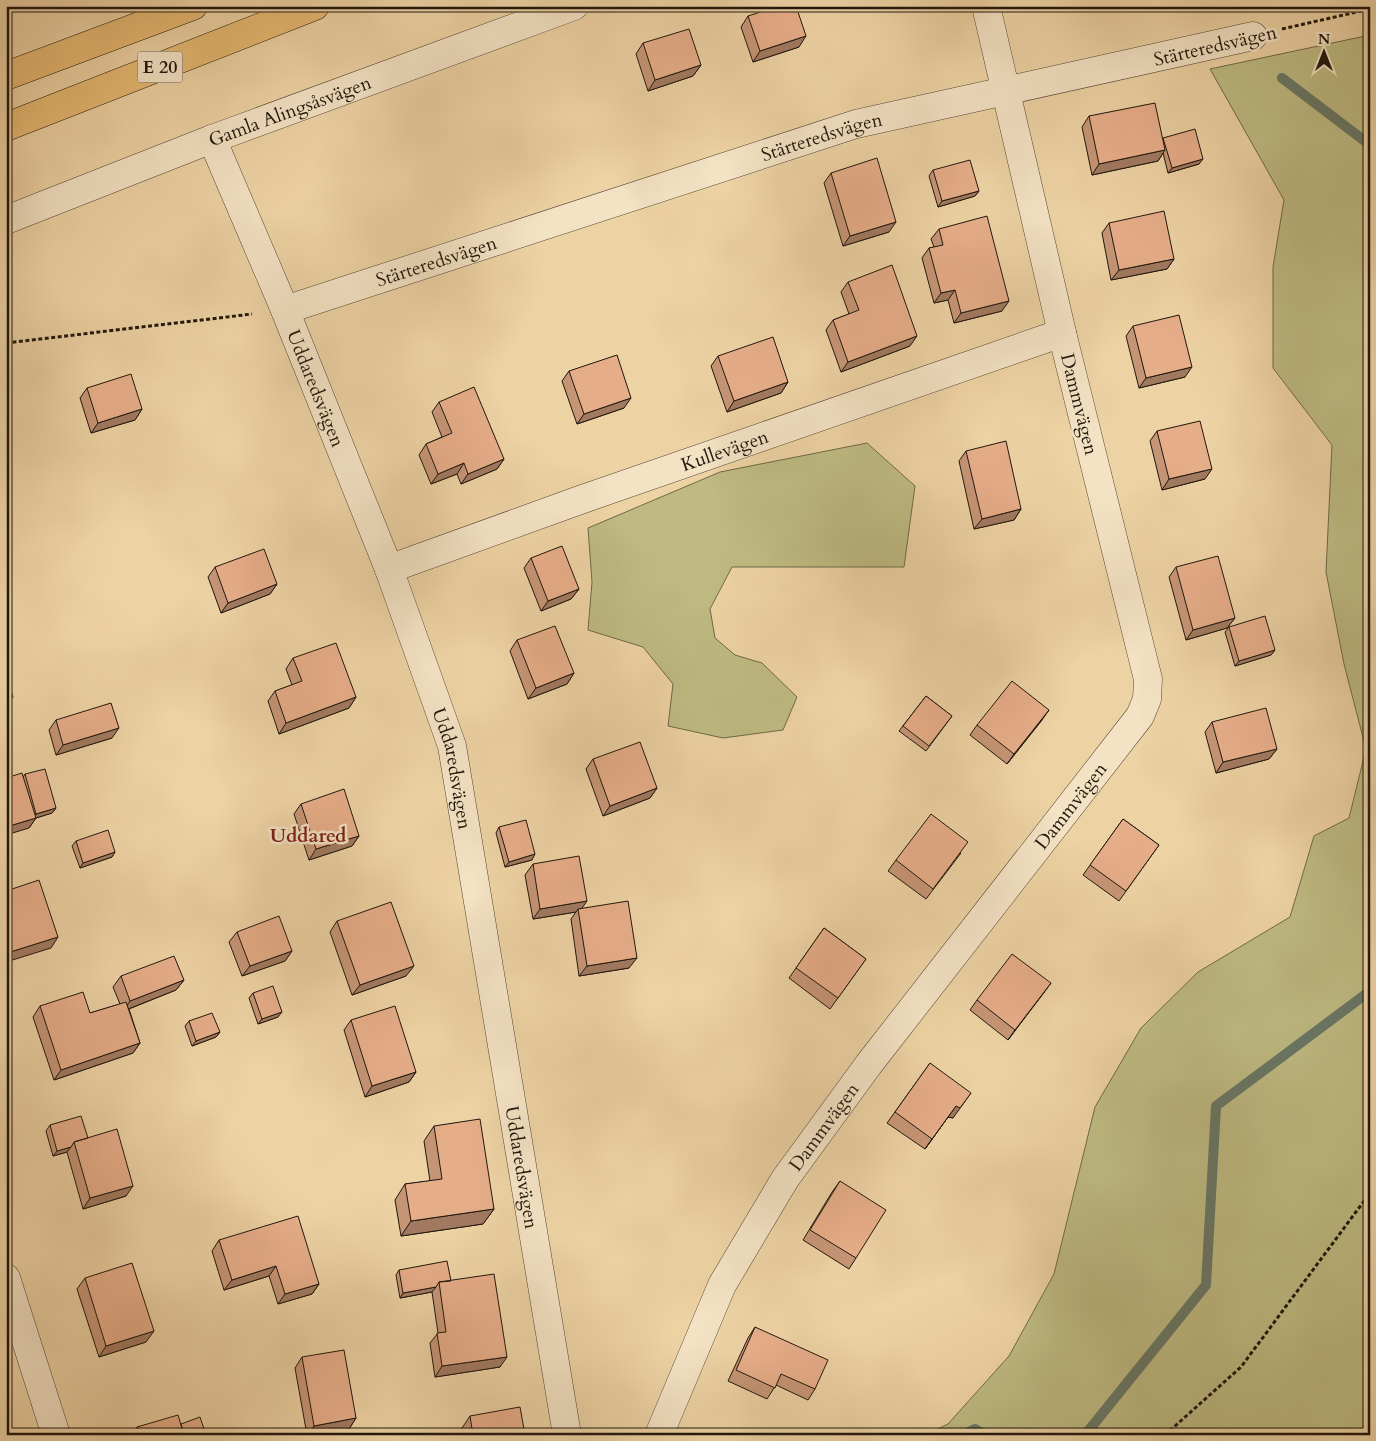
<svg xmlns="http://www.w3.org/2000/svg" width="1376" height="1441" font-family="Cardo,serif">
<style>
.green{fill:#beba82;stroke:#6f6848}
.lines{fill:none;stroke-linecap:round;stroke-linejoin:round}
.stream{stroke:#697866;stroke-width:10}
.minor-casing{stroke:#534633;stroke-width:29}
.highway-casing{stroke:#20170d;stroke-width:29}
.path{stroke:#20170d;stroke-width:3;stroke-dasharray:4 2.5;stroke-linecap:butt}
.minor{stroke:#f3e2c4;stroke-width:28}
.highway{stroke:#e6b972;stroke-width:28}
.wall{fill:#c69576;stroke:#20170d}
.shaded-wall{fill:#a17960;stroke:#20170d}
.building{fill:#e6ad89;stroke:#20170d}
.labels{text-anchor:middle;stroke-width:5;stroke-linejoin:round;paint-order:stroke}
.shield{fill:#f3e2c4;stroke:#5f5444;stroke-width:1}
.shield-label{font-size:18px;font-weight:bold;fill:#20170d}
.street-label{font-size:19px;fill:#20170d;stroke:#f3e2c4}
.neighbourhood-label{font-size:20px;font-weight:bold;fill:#7a1f14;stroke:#f3e2c4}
</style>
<rect width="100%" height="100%" fill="#edd2a4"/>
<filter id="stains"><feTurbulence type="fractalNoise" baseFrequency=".004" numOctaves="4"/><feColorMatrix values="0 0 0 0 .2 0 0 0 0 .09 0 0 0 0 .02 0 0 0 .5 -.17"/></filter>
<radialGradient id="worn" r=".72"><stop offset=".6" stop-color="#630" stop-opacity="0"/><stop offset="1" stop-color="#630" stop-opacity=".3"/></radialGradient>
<path class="green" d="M1370,35V1435H925L948,1424L1009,1356L1054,1274L1095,1107L1141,1028L1198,972L1290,917L1314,836L1349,818L1366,749L1344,664L1326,572L1332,445L1273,368V267L1284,200L1210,69Z
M867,443L915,486L904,567H732L710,609L715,638L735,655L762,663L797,697L783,730L723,738L668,726L673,684L643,647L588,630L592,582L588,528L720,472Z"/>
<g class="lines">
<path class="stream" d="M1282,78L1370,145
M963,1435L975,1429L985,1435
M1085,1435L1206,1285L1216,1106L1370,991"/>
<g class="minor-casing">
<g id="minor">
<path id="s1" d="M212,139L285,310L389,569L452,746L567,1435"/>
<path id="s2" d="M6,220L212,139L574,6"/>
<path id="s3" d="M285,310L856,124L1253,36"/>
<path id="s4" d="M389,569L580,500L1062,333"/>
<path d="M6,1278L56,1435"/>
<path id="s5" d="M659,1435L722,1285L785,1179L869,1064L1140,716L1147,699L1148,679L1062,333L986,6"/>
</g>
</g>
<g class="highway-casing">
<path id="highway" d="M6,76L193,6
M6,127L315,6"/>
</g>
<path class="path" d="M1282,29L1370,9
M6,343L252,314
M1165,1435L1241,1367L1370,1193"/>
<use href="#minor" class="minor"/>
<use href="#highway" class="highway"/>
</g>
<path class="wall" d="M748,16L799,47L753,62L741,27Z
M643,43L701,65L693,76L648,91L636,54Z
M1089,116L1162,139L1163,138L1199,164L1168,173L1163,153L1158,161L1092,175L1082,127Z
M933,170L979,191L975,196L938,207L929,176Z
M831,173L889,232L843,246L824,183Z
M1109,223L1174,259L1167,269L1111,280L1102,233Z
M939,229L1002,311L954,323L948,300L934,303L922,258L929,248L934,247L931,239Z
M848,282L910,346L841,372L826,330L833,320L849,314L841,292Z
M1133,326L1185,377L1139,388L1126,336Z
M718,356L788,382L781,393L727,412L711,366Z
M569,371L624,408L577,424L562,381Z
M87,388L142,409L135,420L91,433L80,398Z
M439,402L504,459L497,469L461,484L457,474L431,484L419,455L426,444L442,437L432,412Z
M1157,431L1205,479L1162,490L1150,441Z
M966,451L1021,509L1014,520L974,529L959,461Z
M531,558L579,589L571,599L541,611L524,568Z
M215,567L277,584L270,594L221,613L208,577Z
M1176,567L1235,618L1227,628L1186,640L1169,577Z
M1229,627L1275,650L1271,655L1235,666L1225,632Z
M517,640L574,673L567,684L528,699L510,651Z
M293,658L356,697L349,708L279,734L268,701L275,691L292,685L286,669Z
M926,696L952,716L926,751L899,731Z
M56,720L112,738L56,755L49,730Z
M1042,720L1007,764L970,735L977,725Z
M1212,722L1277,749L1269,759L1216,773L1205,732Z
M593,759L657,788L650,798L603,816L586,769Z
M25,774L56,808L52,813L36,818L29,828L23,777Z
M301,804L359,836L352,846L309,860L294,814Z
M1123,819L1159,845L1119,901L1083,875Z
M499,827L532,860L505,867L496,833Z
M76,841L115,852L112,857L80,868L72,846Z
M961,853L926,899L888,871L896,860Z
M533,864L582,909L629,968L579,976L571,919L576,912L533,919L525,875Z
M337,921L406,976L352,995L330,932Z
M824,928L866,959L830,1009L789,978Z
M237,932L292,951L285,961L242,976L229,942Z
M121,976L184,980L176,990L129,1009L140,1043L133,1053L54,1080L33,1017L40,1006L90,1013L120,1004L113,987Z
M1050,983L1008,1040L970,1010L977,1000Z
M253,993L278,1017L258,1024L249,998Z
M351,1020L416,1072L409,1082L365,1097L344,1030Z
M189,1021L220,1032L216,1037L192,1046L185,1026Z
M930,1063L953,1118L948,1117L925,1149L887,1123Z
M50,1125L88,1138L126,1196L83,1209L67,1152L53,1156L46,1131Z
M434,1126L494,1209L483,1224L401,1236L395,1200L405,1184L430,1181L424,1141Z
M840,1181L856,1258L849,1269L803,1240L832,1192Z
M219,1240L319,1284L312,1294L278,1304L269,1276L224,1290L212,1251Z
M399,1270L451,1281L500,1367L435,1377L430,1343L438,1333L432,1292L400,1298L396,1275Z
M85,1278L146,1342L99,1357L77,1289Z
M755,1327L815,1389L808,1400L776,1385L767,1399L728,1381L748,1338Z
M302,1357L356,1418L349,1429L314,1435H307L295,1368Z
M470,1416L525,1435H460V1431Z
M181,1424L206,1435H132L137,1427Z"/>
<path class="shaded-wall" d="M806,36L799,47L753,62L760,51Z
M701,65L693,76L648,91L655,80Z
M1165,150L1158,161L1092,175L1099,164Z
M1203,159L1199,164L1168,173L1172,168Z
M979,191L975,196L938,207L942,201Z
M896,222L889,232L843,246L850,236Z
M1174,259L1167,269L1111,280L1119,270Z
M955,290L948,300L934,303L941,293Z
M1009,301L1002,311L954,323L961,313Z
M917,336L910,346L841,372L848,362Z
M1192,367L1185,377L1139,388L1146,378Z
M788,382L781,393L727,412L734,401Z
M631,398L624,408L577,424L584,414Z
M142,409L135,420L91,433L98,423Z
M504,459L497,469L461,484L468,474Z
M464,463L457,474L431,484L438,474Z
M1212,469L1205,479L1162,490L1169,479Z
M1021,509L1014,520L974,529L982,519Z
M277,584L270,594L221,613L228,603Z
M579,589L571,599L541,611L548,601Z
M1235,618L1227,628L1186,640L1193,630Z
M1275,650L1271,655L1235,666L1239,661Z
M574,673L567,684L528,699L536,688Z
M13,697L6,707V699Z
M356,697L349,708L279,734L286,723Z
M1049,710L1042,720L1007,764L1014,754Z
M119,728L112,738L56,755L63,745Z
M1277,749L1269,759L1216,773L1223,762Z
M657,788L650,798L603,816L610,806Z
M56,808L52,813L36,818L29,828L6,835V827L33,819L36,814Z
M359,836L352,846L309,860L316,849Z
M115,852L112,857L80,868L83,863Z
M535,854L532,860L505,867L509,862Z
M587,901L580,911L578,909L576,912L533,919L540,909Z
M58,937L51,948L6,962V955L7,953Z
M292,951L285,961L242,976L250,966Z
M637,958L629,968L579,976L587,966Z
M414,966L406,976L352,995L360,985Z
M184,980L176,990L123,1011L130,1001Z
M1051,983L1043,994L1008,1040L1015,1030Z
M282,1012L278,1017L258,1024L262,1019Z
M220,1032L216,1037L192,1046L196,1041Z
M140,1043L133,1053L54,1080L61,1070Z
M416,1072L409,1082L365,1097L372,1086Z
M971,1093L953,1118L948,1117L925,1149L956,1106Z
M71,1147L67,1152L53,1156L57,1151Z
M133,1186L126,1196L83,1209L90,1198Z
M494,1209L483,1224L401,1236L411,1221Z
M276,1266L269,1276L224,1290L232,1280Z
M319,1284L312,1294L278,1304L285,1294Z
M436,1287L432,1292L400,1298L403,1293Z
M154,1331L146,1342L99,1357L106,1346Z
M507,1357L500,1367L435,1377L442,1366Z
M356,1418L349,1429L314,1435H308L314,1426Z"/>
<path class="building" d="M779,6H796L806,36L760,51L748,16Z
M689,29L701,65L655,80L643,43Z
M1155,103L1165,150L1099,164L1089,116Z
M1195,129L1203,159L1172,168L1163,138Z
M877,158L896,222L850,236L831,173Z
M970,160L979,191L942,201L933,170Z
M1164,211L1174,259L1119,270L1109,223Z
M987,216L1009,301L961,313L955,290L941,293L929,248L943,245L939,229Z
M892,265L917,336L848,362L833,320L859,310L848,282Z
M1179,315L1192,367L1146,378L1133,326Z
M773,337L788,382L734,401L718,356Z
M617,355L631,398L584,414L569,371Z
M131,374L142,409L98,423L87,388Z
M474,387L504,459L468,474L464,463L438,474L426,444L452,433L439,402Z
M1200,421L1212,469L1169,479L1157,431Z
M1006,441L1021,509L982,519L966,451Z
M562,546L579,589L548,601L531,558Z
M264,549L277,584L228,603L215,567Z
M1218,556L1235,618L1193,630L1176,567Z
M1265,616L1275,650L1239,661L1229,627Z
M555,626L574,673L536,688L517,640Z
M336,643L356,697L286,723L275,691L302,681L293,658Z
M6,674L13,697L6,699Z
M1012,681L1049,710L1014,754L977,725Z
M926,696L952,716L929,746L903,726Z
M111,703L119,728L63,745L56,720Z
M1266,708L1277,749L1223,762L1212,722Z
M640,742L657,788L610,806L593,759Z
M45,769L56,808L36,814L25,774Z
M22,773L36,818L6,827V778Z
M344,789L359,836L316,849L301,804Z
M931,814L968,842L933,889L896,860Z
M1123,819L1159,845L1126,891L1090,865Z
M526,820L535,854L509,862L499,827Z
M108,830L115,852L83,863L76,841Z
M579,856L587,901L540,909L533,864Z
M39,880L58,937L7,953L6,951V891Z
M628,901L637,958L587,966L578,909Z
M391,902L414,966L360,985L337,921Z
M279,916L292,951L250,966L237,932Z
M824,928L866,959L838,998L796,968Z
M1012,954L1051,983L1015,1030L977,1000Z
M174,956L184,980L130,1001L121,976Z
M273,986L282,1012L262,1019L253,993Z
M83,992L90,1013L126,1002L140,1043L61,1070L40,1006Z
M395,1006L416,1072L372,1086L351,1020Z
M212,1013L220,1032L196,1041L189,1021Z
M930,1063L971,1093L960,1108L956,1106L932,1139L895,1112Z
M81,1116L88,1138L74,1142L71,1147L57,1151L50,1125Z
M480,1119L494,1209L411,1221L405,1184L442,1179L434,1126Z
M117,1129L133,1186L90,1198L74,1142Z
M840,1181L886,1210L856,1258L810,1230Z
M298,1216L319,1284L285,1294L276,1266L232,1280L219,1240Z
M447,1261L451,1281L439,1282L436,1287L403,1293L399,1270Z
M132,1263L154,1331L106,1346L85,1278Z
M494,1274L507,1357L442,1366L437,1333L446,1332L439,1282Z
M755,1327L828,1360L815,1389L781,1374L775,1388L736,1370Z
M344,1350L356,1418L314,1426L302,1357Z
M520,1407L525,1435H473L470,1416Z
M178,1415L184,1435H140L137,1427Z
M200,1417L206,1435H184L181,1424Z"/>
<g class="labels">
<rect class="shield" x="137.5" y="51.5" width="45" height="31" rx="4"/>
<g class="shield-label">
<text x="160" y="73">E 20</text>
</g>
<g class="street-label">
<text transform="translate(1215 45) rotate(-13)" y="7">Stärteredsvägen</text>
<text dy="7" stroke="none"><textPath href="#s2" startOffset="304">Gamla Alingsåsvägen</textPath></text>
<text dy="7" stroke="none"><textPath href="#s3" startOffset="564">Stärteredsvägen</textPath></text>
<text dy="7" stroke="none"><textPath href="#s3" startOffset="159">Stärteredsvägen</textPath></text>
<text dy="7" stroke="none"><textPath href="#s1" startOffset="270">Uddaredsvägen</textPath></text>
<text transform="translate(1080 404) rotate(76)" y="7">Dammvägen</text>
<text dy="7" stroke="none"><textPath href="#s4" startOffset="356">Kullevägen</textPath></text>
<text dy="7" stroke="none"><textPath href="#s1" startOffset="675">Uddaredsvägen</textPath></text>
<text dy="7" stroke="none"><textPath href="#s5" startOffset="756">Dammvägen</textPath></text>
<text dy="7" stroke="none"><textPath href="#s5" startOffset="351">Dammvägen</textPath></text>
<text dy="7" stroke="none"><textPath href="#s1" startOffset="1080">Uddaredsvägen</textPath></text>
</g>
<g class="neighbourhood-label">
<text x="308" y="842">Uddared</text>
</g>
</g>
<rect width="1376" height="1441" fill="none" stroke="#edd2a4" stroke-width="25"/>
<rect x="8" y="8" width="1361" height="1426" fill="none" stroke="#20170d" stroke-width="2.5"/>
<rect x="12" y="12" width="1351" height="1416" fill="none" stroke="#20170d"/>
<g transform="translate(1324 52)" stroke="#f3e2c4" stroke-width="4" paint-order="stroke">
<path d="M0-4L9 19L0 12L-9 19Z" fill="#20170d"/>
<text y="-8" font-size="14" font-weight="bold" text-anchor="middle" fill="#20170d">N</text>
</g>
<rect width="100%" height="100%" filter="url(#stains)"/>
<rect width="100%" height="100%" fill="url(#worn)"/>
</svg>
